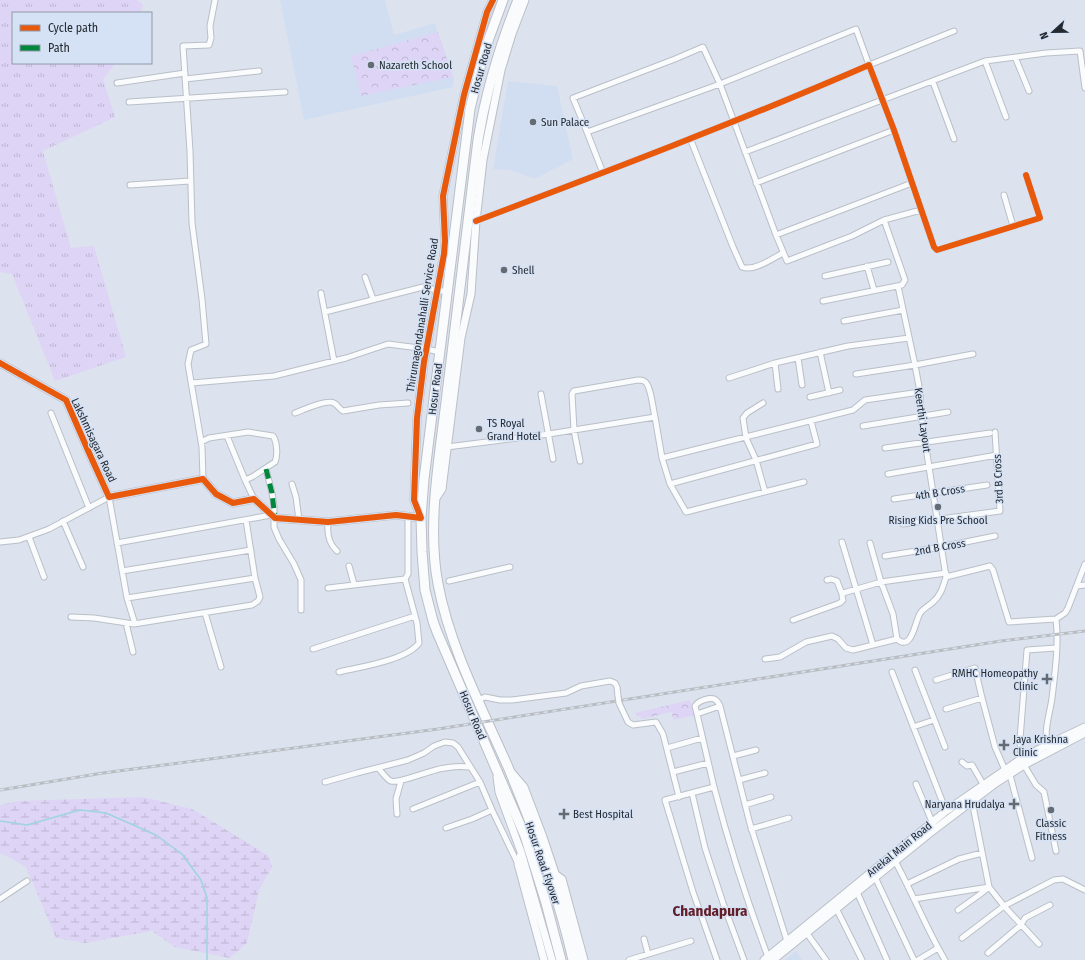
<svg xmlns="http://www.w3.org/2000/svg" width="1085" height="960" font-family="'Fira Sans Condensed',sans-serif">
<style>
.built{fill:#d1def1}
.grass{fill:url(#grass-tufts)}
.wetland{fill:url(#wetland-marsh)}
.park{fill:url(#park-crowns)}
.lines{fill:none;stroke-linecap:round;stroke-linejoin:round}
.stream{stroke:#9ed4e0;stroke-width:1.5}
.street-casing{stroke:#babfc7;stroke-width:7}
.secondary-casing{stroke:#babfc7;stroke-width:9}
.highway-casing{stroke:#babfc7;stroke-width:11}
.street{stroke:#fafbfc;stroke-width:5}
.secondary{stroke:#fafbfc;stroke-width:7}
.highway{stroke:#fafbfc;stroke-width:9}
.rail-casing{stroke:#babcbe;stroke-width:3}
.rail{stroke:#d5e2f5;stroke-width:1.5;stroke-dasharray:4.5;stroke-linecap:butt}
.street-bridge-casing{stroke:#babfc7;stroke-width:7;stroke-linecap:butt}
.street-bridge{stroke:#fafbfc;stroke-width:5}
.quiet{stroke:#00873e;stroke-width:5;stroke-dasharray:10 5;stroke-linecap:butt}
.cycleway-casing{stroke:#d5e2f5;stroke-width:8}
.cycleway{stroke:#e8590c;stroke-width:6}
.poi-dot{fill:#656b72;stroke:#d5e2f5;stroke-width:1.5}
.labels{text-anchor:middle;stroke-width:3;stroke-linejoin:round;paint-order:stroke}
.poi-label{font-size:11px;fill:#252a30;stroke:#d5e2f5;text-anchor:start}
.street-label{font-size:11px;fill:#252a30;stroke:#d5e2f5}
.district-label{font-size:15px;font-weight:bold;fill:#621d26;stroke:#d5e2f5}
</style>
<defs>
<pattern id="grass-tufts" width="24" height="20" patternUnits="userSpaceOnUse"><rect width="24" height="20" fill="#ded4f6"/><path d="M3 7l-1-3M5 7V3M7 7l1-3M15 17l-1-3M17 17v-4M19 17l1-3" fill="none" stroke="#beb6d3"/></pattern>
<pattern id="wetland-marsh" width="20" height="14" patternUnits="userSpaceOnUse"><rect width="20" height="14" fill="#ded4f6"/><path d="M1 5h8M5 5V1M11 12h8M15 12V8" fill="none" stroke="#beb6d3"/></pattern>
<pattern id="park-crowns" width="20" height="18" patternUnits="userSpaceOnUse"><rect width="20" height="18" fill="#ded4f6"/><path d="M2 6a3 3 0 1 1 6 0M12 15a3 3 0 1 1 6 0" fill="none" stroke="#beb6d3"/></pattern>
</defs>
<rect width="100%" height="100%" fill="#dce3ee"/>
<path class="built" d="M280,0H385L394,35L435,23L454,80L453,87L304,120Z
M508,81L557,86L573,159L535,179L511,170L493,169Z
M796,951L802,960H785Z"/>
<path class="grass" d="M0,0H137L143,4L141,13H13V63H116L103,79L115,117L43,151L71,248L94,246L126,357L55,381L12,274L0,272Z"/>
<path class="wetland" d="M143,797L192,809L269,856L272,867L259,890L247,943L230,958L175,947L152,931L85,943L56,938L26,867L5,855L0,854V805L18,801Z"/>
<path class="park" d="M438,32L453,77L361,96L351,56Z
M690,700L694,715L674,720L671,712L642,719L635,713Z"/>
<g class="lines">
<path class="stream" d="M0,821L27,825L80,810L106,813L156,835L182,854L201,880L207,898V960"/>
<g class="street-casing">
<path id="street" d="M1015,57L1029,91
M985,61L1006,117
M185,79L259,71
M933,82L954,139
M117,83L185,73
M129,102L285,92
M587,132L573,98L675,59L703,47L720,84L856,29L869,65L954,31
M690,138L733,247L742,267C754,272 773,258 783,253
M745,152L985,61L1046,53L1080,51L1085,88
M603,173L587,132L720,84L776,235L912,183
M756,183L894,130
M130,185L190,181
M1004,195L1013,226
M476,221C608,171 740,121 869,65L894,130L934,247L937,250L1040,218L1026,175
M776,235L787,261L852,236L884,220L921,210
M867,266L874,290
M825,276L888,262
M365,277L373,299
M898,286L915,365L920,392L921,415L946,577L990,566L993,570L1009,622L1056,619C1059,645 1055,672 1052,698C1050,714 1043,731 1048,747
M321,293L334,361
M823,301L902,285L905,280L884,220
M325,312L423,287L447,292
M844,321L903,310
M820,352L829,393
M798,358L802,385
M775,363L778,389
M856,374L915,365L973,354
M729,378L775,363L848,346L909,338
M192,383L274,376L346,358L388,344L427,349L439,352
M541,394L553,459
M810,397L840,390
M763,403L747,413L743,418L746,438L756,460L765,492
M51,413L89,508
M295,413C303,410 327,399 334,403C338,405 339,409 343,411L379,405L408,403
M863,426L948,412
M227,436L245,480
M201,442L209,438L248,432L273,436C277,442 278,455 275,462L252,477L245,480L254,499
M447,447L549,434L655,417L662,458L853,410L865,400L920,392
M885,448L990,433
M662,458L670,484L686,512L804,482
M580,461L574,430L572,394L574,391L638,380C640,380 642,380 644,381C651,384 653,410 655,417
M266,469L272,493L274,506V527L279,539L294,564L301,580V610
M888,474L997,455
M203,479L202,447L188,364L191,350L206,344L202,299L192,223L190,151L183,46L209,45L211,38L210,26L215,0
M292,484L296,497L299,520
M670,484L817,444L811,421
M894,499L987,485
M63,521L83,567
M328,522C327,533 328,543 337,551
M903,524L1000,511L995,432
M29,537L44,577
M0,542L19,540L49,529L109,497L127,598L135,624
M842,542L873,645
M117,543L271,515
M885,556L941,547L995,536
M349,566L354,584
M122,571L251,550
M827,580L831,579L837,581L842,594
M449,581L510,567
M1077,586L1085,585
M328,588L405,579L408,574V516
M127,598L255,578
M205,613L221,667
M71,617L94,618L134,624L252,605L258,601L260,597L255,578L246,520
M1056,619L1065,613L1068,608L1085,564
M793,620L840,603L843,600L842,596L843,593L881,582L946,573
M126,623L133,652
M897,639C913,653 915,618 921,612C924,608 929,606 933,602C941,595 943,587 946,577
M313,649L415,616
M765,659L780,657L806,642L832,636L838,639L846,648L853,650L897,639L893,614L881,582L870,543
M915,670L945,747
M339,672C360,667 407,660 419,643L417,623L405,579
M892,672L946,811
M936,680L975,668L982,698
M478,700L485,697L500,700H512L566,693L581,686L610,681L615,683L617,687L618,696
M619,703L628,722L633,725L656,722L663,734L679,797
M946,709L982,698L995,747L1005,770
M697,714L695,706C698,701 711,696 716,700C717,701 720,705 720,706
M913,727L934,720
M667,748L702,738
M733,756L756,750
M1021,759L1020,739L1027,650L1056,648
M962,762L967,766L972,765L983,784
M1024,765L1036,785L1044,792L1056,851
M378,768C382,772 387,780 391,781C398,784 433,769 445,768C453,766 461,766 470,767
M673,772L708,763
M1010,775L1032,858
M739,780L765,773
M325,782L357,773L408,760L424,753L434,746L445,742L453,743L458,747L480,782
M916,784L933,824
M714,787C729,845 747,901 768,957
M692,793L705,848L723,903L744,960
M972,801L989,887L1004,906L1039,944
M745,805L771,797
M413,809L480,782L492,810
M397,814L396,799L401,781
M446,828L472,819L492,810L518,864
M751,829L789,818
M895,861C913,894 926,928 945,960
M875,877L914,960
M907,884L959,859L982,853
M857,892L887,960
M0,899L27,881
M914,899L989,887
M836,908L862,960
M958,910L979,895L988,888
M806,932L826,960
M962,938L1004,906L1054,880L1063,879L1085,890
M644,939L648,954
M988,953L1021,925L1025,918L1050,905
M629,960L691,941
M717,960L693,892L665,800L714,787L697,714L720,706L750,824L787,941
M918,960L938,948"/>
</g>
<g class="secondary-casing">
<path id="secondary" d="M0,363L66,400L90,455L109,497L203,479L216,494L233,503L254,499L275,518L328,522L396,515L421,518L414,500L417,418L424,362L444,254L445,241L443,196L464,95L487,12L493,0
M436,498L442,489L461,338L471,294L476,221L483,160L501,70L512,34L525,0
M512,773L524,787L543,837L561,891L579,960
M497,777L499,792L521,852L552,960
M521,854L518,864L544,960
M555,874L562,879L584,960
M764,960L946,811L1021,759L1047,745L1085,727
M773,960L930,833L996,783L1024,765L1085,733"/>
</g>
<g class="highway-casing">
<path id="highway" d="M503,0L484,52L470,109L424,479L421,518L422,552L425,590L433,621L437,632L525,836L546,903L561,960
M518,0C500,45 486,91 478,140C468,227 456,314 446,402C439,459 427,527 438,584C450,648 482,708 508,767C534,829 558,894 573,960"/>
</g>
<use href="#street" class="street"/>
<use href="#secondary" class="secondary"/>
<use href="#highway" class="highway"/>
<g class="rail-casing">
<path id="rail" d="M0,790L103,773L438,729L1001,641L1085,631"/>
</g>
<use href="#rail" class="rail"/>
<g class="street-bridge-casing">
<path id="street-bridge" d="M618,696L619,703"/>
</g>
<use href="#street-bridge" class="street-bridge"/>
<path class="quiet" d="M266,469L272,493L275,518"/>
<g class="cycleway-casing">
<path id="cycleway" d="M476,221C608,171 740,121 869,65L894,130L934,247L937,250L1040,218L1026,175
M0,363L66,400L90,455L109,497L203,479L216,494L233,503L254,499L275,518L328,522L396,515L421,518L414,500L417,418L424,362L444,254L445,241L443,196L464,95L487,12L493,0"/>
</g>
<use href="#cycleway" class="cycleway"/>
</g>
<g class="poi-dot">
<circle cx="371" cy="65" r="4"/>
<circle cx="533" cy="122" r="4"/>
<circle cx="504" cy="270" r="4"/>
<circle cx="479" cy="429" r="4"/>
<circle cx="938" cy="507" r="4"/>
<path d="M1045 673h4v4h4v4h-4v4h-4v-4h-4v-4h4z"/>
<path d="M1002 739h4v4h4v4h-4v4h-4v-4h-4v-4h4z"/>
<path d="M1012 798h4v4h4v4h-4v4h-4v-4h-4v-4h4z"/>
<circle cx="1051" cy="810" r="4"/>
<path d="M562 808h4v4h4v4h-4v4h-4v-4h-4v-4h4z"/>
</g>
<g class="labels">
<g class="poi-label">
<text x="379" y="69">Nazareth School</text>
<text x="541" y="126">Sun Palace</text>
<text x="512" y="274">Shell</text>
<text x="487" y="427">TS Royal<tspan x="487" dy="13">Grand Hotel</tspan></text>
<text x="938" y="524" text-anchor="middle">Rising Kids Pre School</text>
<text x="1038" y="677" text-anchor="end">RMHC Homeopathy<tspan x="1038" dy="13">Clinic</tspan></text>
<text x="1013" y="743">Jaya Krishna<tspan x="1013" dy="13">Clinic</tspan></text>
<text x="1005" y="808" text-anchor="end">Naryana Hrudalya</text>
<text x="573" y="818">Best Hospital</text>
<text x="1051" y="827" text-anchor="middle">Classic<tspan x="1051" dy="13">Fitness</tspan></text>
</g>
<g class="street-label">
<text transform="translate(481 68) rotate(-74)" y="4">Hosur Road</text>
<text transform="translate(422 315) rotate(-81)" y="4">Thirumagondanahalli Service Road</text>
<text transform="translate(435 389) rotate(-83)" y="4">Hosur Road</text>
<text transform="translate(923 420) rotate(82)" y="4">Keerthi Layout</text>
<text transform="translate(94 440) rotate(65)" y="4">Lakshmisagara Road</text>
<text transform="translate(998 479) rotate(-93)" y="4">3rd B Cross</text>
<text transform="translate(940 492) rotate(-9)" y="4">4th B Cross</text>
<text transform="translate(940 547) rotate(-10)" y="4">2nd B Cross</text>
<text transform="translate(473 715) rotate(67)" y="4">Hosur Road</text>
<text transform="translate(899 849) rotate(-39)" y="4">Anekal Main Road</text>
<text transform="translate(543 863) rotate(71)" y="4">Hosur Road Flyover</text>
</g>
<g class="district-label">
<text x="710" y="916">Chandapura</text>
</g>
</g>
<rect x="12" y="12" width="140" height="52" fill="#d5e2f5" stroke="#8f98a6"/>
<rect x="20" y="25" width="20" height="6" fill="#e8590c" stroke="#8f98a6"/>
<text x="48" y="32" font-size="12" fill="#252a30">Cycle path</text>
<rect x="20" y="45" width="20" height="6" fill="#00873e" stroke="#8f98a6"/>
<text x="48" y="52" font-size="12" fill="#252a30">Path</text>
<g transform="translate(1053 32) rotate(248)" stroke="#d5e2f5" stroke-width="3" paint-order="stroke">
<path d="M0-3L7 15L0 10L-7 15Z" fill="#252a30"/>
<text y="-6" font-size="11" font-weight="bold" text-anchor="middle" fill="#252a30">N</text>
</g>
</svg>
